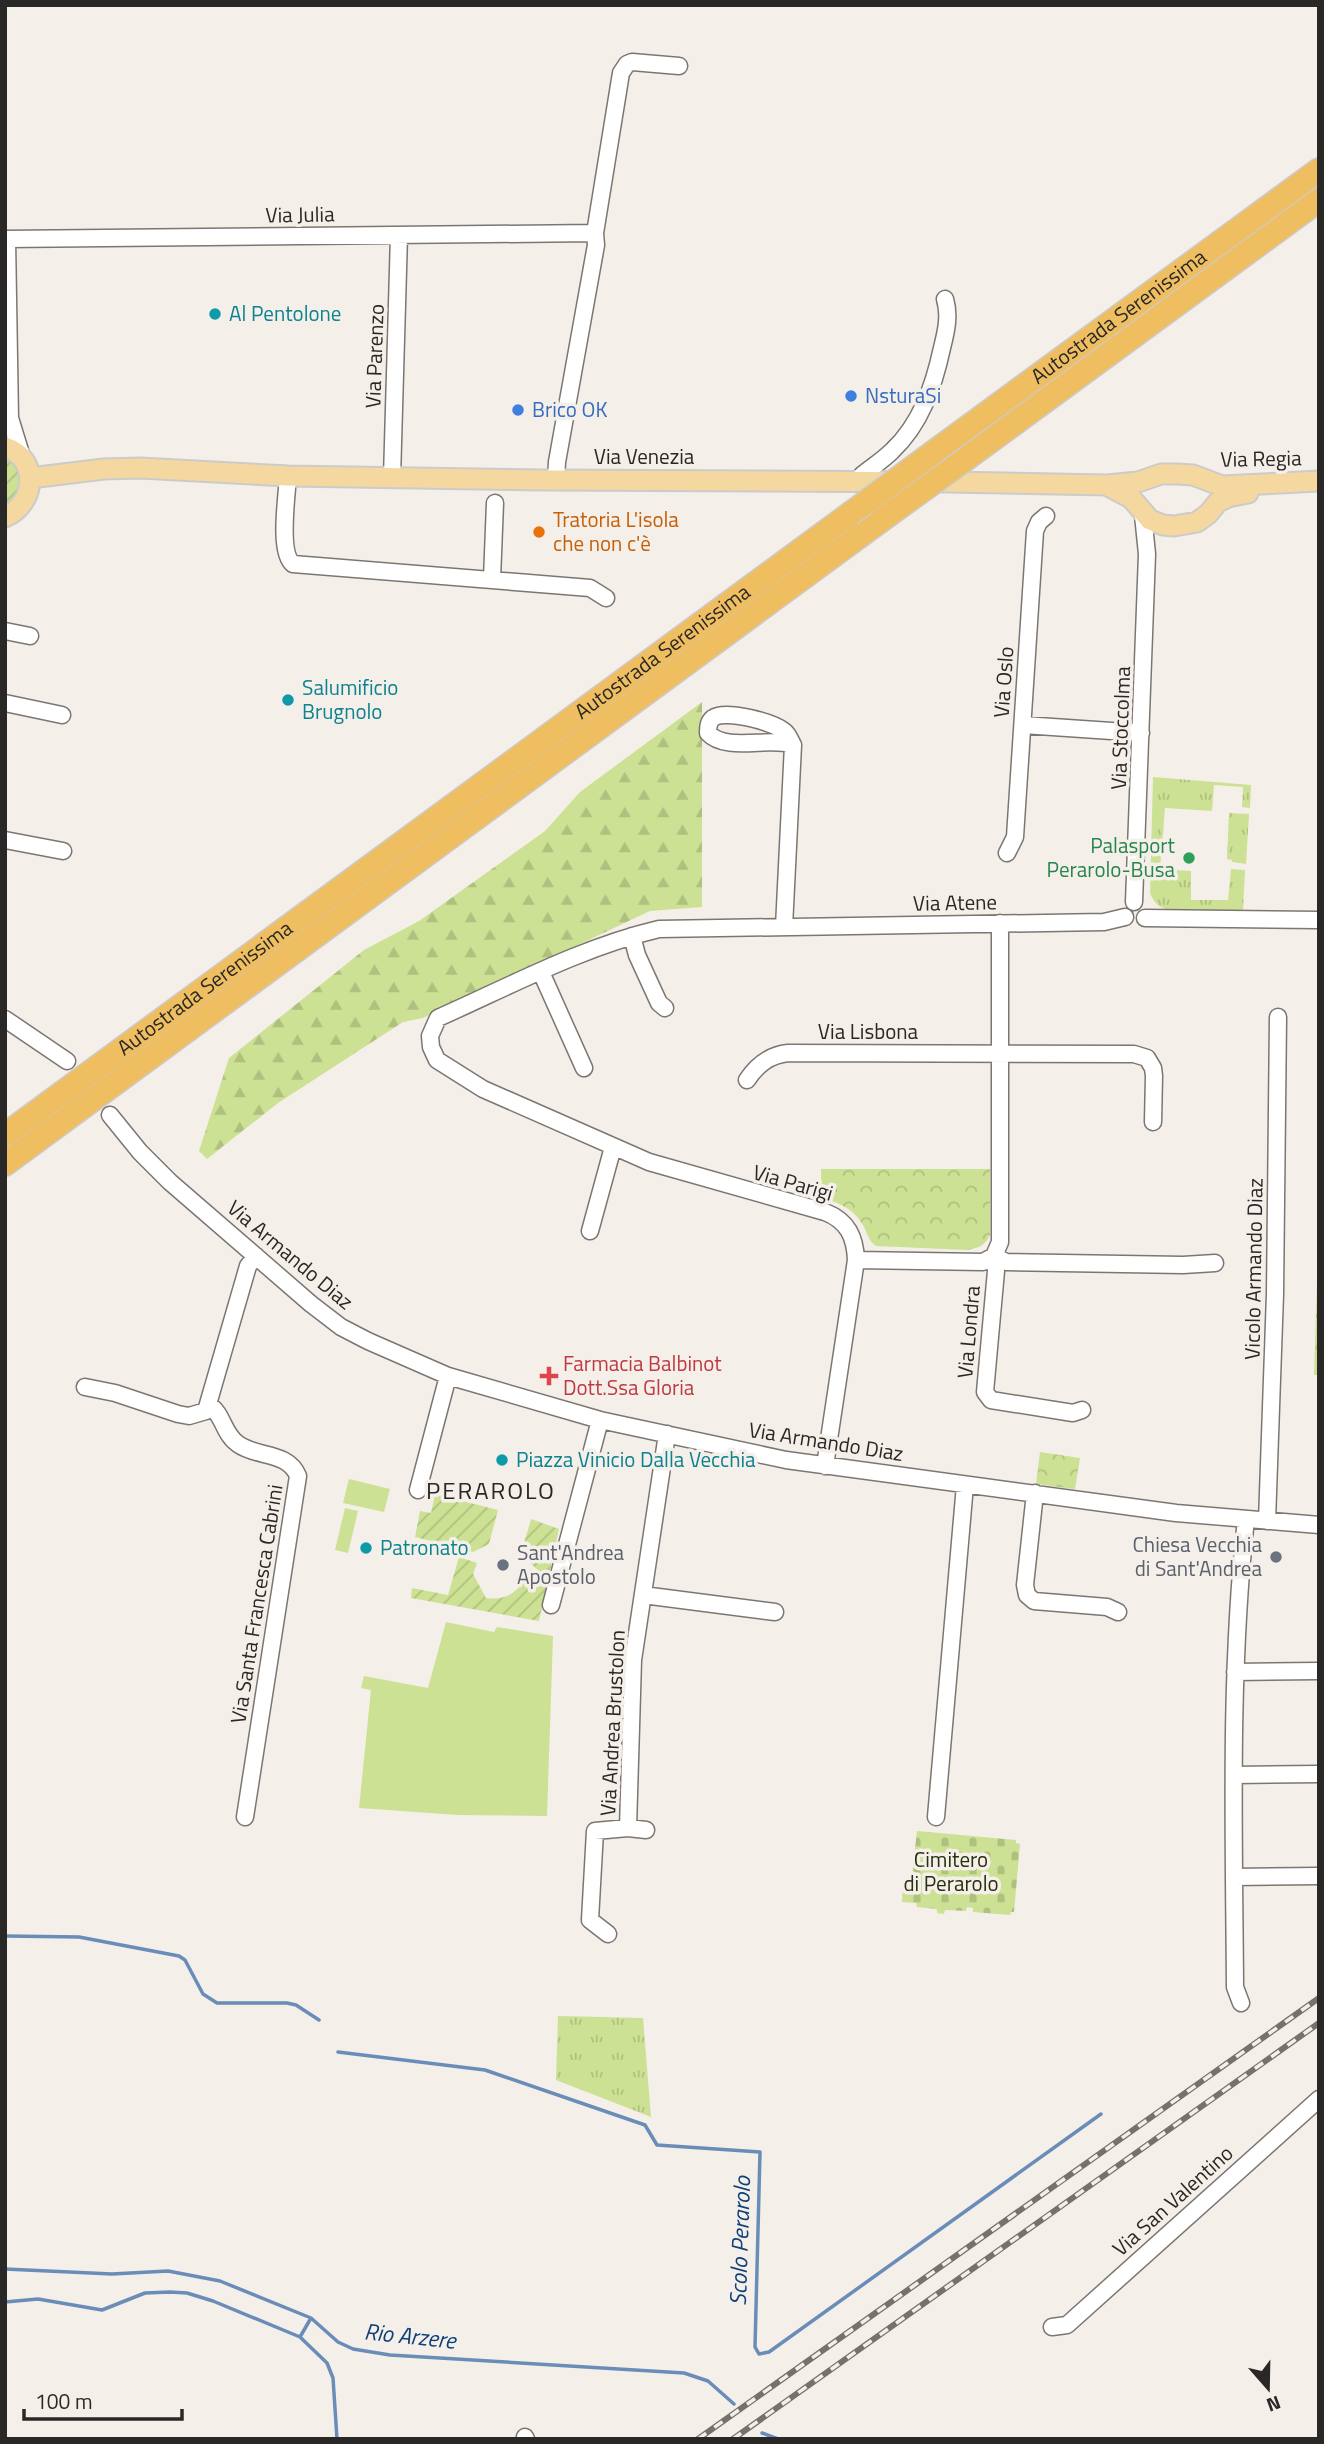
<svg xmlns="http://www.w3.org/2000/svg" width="1324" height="2444" font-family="'Titillium Web',sans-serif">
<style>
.grass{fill:url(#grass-tufts)}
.forest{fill:url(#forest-firs)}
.cemetery{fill:url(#cemetery-stones)}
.park{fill:url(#park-crowns)}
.garden{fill:url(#garden-furrows)}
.pitch{fill:#cce193}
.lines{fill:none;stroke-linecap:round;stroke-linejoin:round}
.stream{stroke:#6a8cb8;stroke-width:3.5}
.minor-casing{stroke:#7c7672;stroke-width:19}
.major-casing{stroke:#cccbcb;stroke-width:23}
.highway-casing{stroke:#cccbcb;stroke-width:26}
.minor{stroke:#fff;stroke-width:16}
.major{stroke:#f5d8a0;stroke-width:19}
.highway{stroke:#efbe60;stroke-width:23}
.rail-casing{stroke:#74716e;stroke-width:6}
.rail{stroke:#f5efea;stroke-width:3.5;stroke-dasharray:10;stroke-linecap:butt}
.highway-bridge-casing{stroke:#cccbcb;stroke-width:26;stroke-linecap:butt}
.highway-bridge{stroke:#efbe60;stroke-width:23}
.culture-dot{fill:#0f9aa8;stroke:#f5efea;stroke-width:2.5}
.shop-dot{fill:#3f7fe0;stroke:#f5efea;stroke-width:2.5}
.food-dot{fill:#e8710a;stroke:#f5efea;stroke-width:2.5}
.leisure-dot{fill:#2e9e5b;stroke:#f5efea;stroke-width:2.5}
.health-dot{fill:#e0444e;stroke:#f5efea;stroke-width:2.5}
.worship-dot{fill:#6b7280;stroke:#f5efea;stroke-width:2.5}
.labels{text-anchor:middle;stroke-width:7;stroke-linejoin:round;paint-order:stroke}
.street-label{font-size:21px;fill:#2a2826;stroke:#f5efea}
.culture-label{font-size:21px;fill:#0d838f;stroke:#f5efea;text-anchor:start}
.shop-label{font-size:21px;fill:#366cbe;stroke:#f5efea;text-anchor:start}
.food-label{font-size:21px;fill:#c56008;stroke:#f5efea;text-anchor:start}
.leisure-label{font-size:21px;fill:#27864d;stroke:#f5efea;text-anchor:end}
.health-label{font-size:21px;fill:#be3a42;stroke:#f5efea;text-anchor:start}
.worship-label{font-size:21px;fill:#5b616d;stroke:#f5efea;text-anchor:end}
.park-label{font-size:21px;fill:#282f0e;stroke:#f5efea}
.water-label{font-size:23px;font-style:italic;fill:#0f4179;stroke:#f5efea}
.quarter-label{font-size:24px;letter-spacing:2px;fill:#2a2826;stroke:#f5efea}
</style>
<defs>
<pattern id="grass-tufts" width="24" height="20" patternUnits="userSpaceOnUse" patternTransform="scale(1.75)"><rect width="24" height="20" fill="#cce193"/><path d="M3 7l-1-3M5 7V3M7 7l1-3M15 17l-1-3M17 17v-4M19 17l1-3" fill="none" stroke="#afc17f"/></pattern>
<pattern id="forest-firs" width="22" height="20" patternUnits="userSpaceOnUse" patternTransform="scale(1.75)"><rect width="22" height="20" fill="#cce193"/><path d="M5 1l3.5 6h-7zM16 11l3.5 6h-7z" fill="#afc17f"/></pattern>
<pattern id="cemetery-stones" width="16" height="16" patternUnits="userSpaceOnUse" patternTransform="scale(1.75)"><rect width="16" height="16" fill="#cce193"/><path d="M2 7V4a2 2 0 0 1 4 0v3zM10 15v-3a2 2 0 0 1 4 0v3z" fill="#afc17f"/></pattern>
<pattern id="park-crowns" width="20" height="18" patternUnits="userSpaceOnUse" patternTransform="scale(1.75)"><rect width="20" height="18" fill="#cce193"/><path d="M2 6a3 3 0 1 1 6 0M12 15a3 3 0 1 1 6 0" fill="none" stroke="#afc17f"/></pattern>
<pattern id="garden-furrows" width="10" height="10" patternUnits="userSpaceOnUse" patternTransform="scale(1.75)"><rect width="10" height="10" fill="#cce193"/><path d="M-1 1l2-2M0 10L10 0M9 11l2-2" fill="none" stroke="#afc17f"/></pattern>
</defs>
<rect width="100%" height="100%" fill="#f5efea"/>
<path class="grass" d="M1153,777L1251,785L1250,808L1242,807L1243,787L1214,785L1212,811L1165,808L1160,869L1191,871V900H1228L1231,869L1245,870L1243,910H1171C1160,908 1154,904 1150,893Z
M1229,813L1249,814L1246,864L1232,862V860L1227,859Z
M558,2016L643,2018L651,2117L556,2080Z"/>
<path class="forest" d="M702,702V907L650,911L423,1018L403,1022L278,1103L207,1159L199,1151L229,1058L364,950L419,921L545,831L580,792Z"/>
<path class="cemetery" d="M917,1831L1016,1840V1843L1020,1844L1014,1912H1011L1010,1915L973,1912V1908L967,1907L966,1911L945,1910L944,1914L937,1913V1909L917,1907L916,1903L902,1902L903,1885H911Z"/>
<path class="park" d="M821,1169H990V1235C985,1246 978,1248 967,1250L876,1246C868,1240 868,1235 864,1227C855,1209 838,1202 821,1198Z
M1318,1250L1319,1375H1314Z
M1040,1452L1080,1458L1075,1489L1036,1484Z"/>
<path class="garden" d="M5,455L20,469L22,489L5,510Z
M435,1494L498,1510L489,1544L473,1552L415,1537L420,1511L431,1513Z
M531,1519L559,1529L539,1621L411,1598L412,1588L448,1595L459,1557L477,1563L473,1574L486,1598C505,1601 519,1593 525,1575H538L539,1571C516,1551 524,1547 531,1519Z"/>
<path class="pitch" d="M349,1479L390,1489L384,1512L343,1503Z
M345,1508L358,1511L348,1553L335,1550Z
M446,1622L494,1632L497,1627L553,1636L547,1816L458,1815L359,1808L371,1690L361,1688L364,1676L428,1688Z"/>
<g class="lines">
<path class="stream" d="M5,1936L79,1937L179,1956L185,1960L203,1994L217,2003H287L296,2005L319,2020
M338,2052L485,2070L645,2125L657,2145L760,2152L755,2347L759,2354L769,2352L1101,2114
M5,2269L112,2274L168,2271L220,2281L311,2318L338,2342L353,2349L390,2355L684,2373L708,2381L734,2404
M5,2302L38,2299L102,2310L145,2293L170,2292L187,2293L213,2301L300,2337L327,2363L333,2378L337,2439
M300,2337L311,2318
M762,2433L778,2439"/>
<g class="minor-casing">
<path id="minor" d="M5,239L595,233
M7,239L10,418L22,457
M288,476C287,496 278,552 293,564L590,588L606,598
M392,478L399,235
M556,480L557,462L596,245L595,233L621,73L627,64L632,62L679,66
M862,481V475C872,467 883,460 892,451C921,424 934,385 942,348C946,332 950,316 945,299
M492,579L495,503
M5,631L30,636
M5,703L62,715
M1023,725L1141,733
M5,840L63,851
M1007,853L1015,837L1035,531L1039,522L1046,516
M1134,902L1147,554L1143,515
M1145,918L1319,920
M1000,923V1242L994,1256L996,1271L985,1392L991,1400L1073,1413L1082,1410
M784,927L793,745C790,740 789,735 784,731C773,722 725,709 713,718C708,722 708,728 708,733C727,753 770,736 793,745
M632,936L637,955L659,1003L665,1008
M541,972L584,1068
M5,1019L67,1061
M747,1080C757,1065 769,1055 788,1053L1134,1054L1147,1058L1153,1068L1154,1076L1153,1122
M110,1115L140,1152L170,1182L311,1304L341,1327L368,1341L448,1376L600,1420L786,1460L1176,1513L1319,1525
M590,1231L613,1147
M856,1260L983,1262L994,1256L1006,1262L1183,1265L1215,1263
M85,1387L115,1393L178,1414L189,1416L206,1411L248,1266L256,1256
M209,1405C223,1413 223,1434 238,1444C257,1458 288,1451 298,1476L245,1817
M825,1466L856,1260C855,1237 848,1221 825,1212L649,1162L483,1089L437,1060L431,1047L430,1036L438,1018C510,986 582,947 659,929L1104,922L1125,917
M418,1490L448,1376
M1035,1493L1025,1585L1027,1595L1034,1601L1107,1607L1118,1612
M1267,1521L1275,1294L1278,1017
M643,1595L775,1612
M551,1605L600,1420
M1235,1672L1319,1671
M1235,1775L1319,1774
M936,1817L965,1485
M628,1828L646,1830
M1234,1877L1319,1876
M608,1934L590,1920L595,1831L628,1828L633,1660L667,1434
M1241,2003L1235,1987C1234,1831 1229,1674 1246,1519
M1052,2327L1067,2325L1319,2099
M525,2437L526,2439"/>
</g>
<g class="major-casing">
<path id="major" d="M5,447C40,458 36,504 5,517
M30,478L104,469L140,468L288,476L545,480L948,482L1107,485L1138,482L1161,474H1177L1193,475L1222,486L1319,481
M1108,486L1131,498L1150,520L1163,525L1174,526L1197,522L1208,514L1218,502L1228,497L1248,493"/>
</g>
<g class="highway-casing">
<g id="highway">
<path id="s1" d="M934,452L1319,170"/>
<path d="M967,458L1319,200"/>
<path id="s2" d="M5,1135L850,514"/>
<path d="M5,1164L880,521"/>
</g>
</g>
<use href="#minor" class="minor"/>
<use href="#major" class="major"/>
<use href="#highway" class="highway"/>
<g class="rail-casing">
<path id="rail" d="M698,2439L1319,1998
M733,2439L1319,2023"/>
</g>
<use href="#rail" class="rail"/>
<g class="highway-bridge-casing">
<path id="highway-bridge" d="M850,514L934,452
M880,521L967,458"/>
</g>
<use href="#highway-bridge" class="highway-bridge"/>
</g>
<g class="culture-dot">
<circle cx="215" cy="314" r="7"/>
<circle cx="288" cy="700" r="7"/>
<circle cx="502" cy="1460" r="7"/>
<circle cx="366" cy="1548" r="7"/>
</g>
<g class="shop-dot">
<circle cx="851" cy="396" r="7"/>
<circle cx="518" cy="410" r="7"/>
</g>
<circle class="food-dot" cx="539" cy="532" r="7"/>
<circle class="leisure-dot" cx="1189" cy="858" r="7"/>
<path class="health-dot" d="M545.5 1365.5h7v7h7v7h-7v7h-7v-7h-7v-7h7z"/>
<g class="worship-dot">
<circle cx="1276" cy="1557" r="7"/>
<circle cx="503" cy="1565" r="7"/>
</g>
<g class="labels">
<g class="street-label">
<text transform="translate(300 215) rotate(-1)" y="7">Via Julia</text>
<text dy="7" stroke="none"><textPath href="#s1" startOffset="229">Autostrada Serenissima</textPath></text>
<text transform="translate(375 356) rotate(-88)" y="7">Via Parenzo</text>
<text x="644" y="464">Via Venezia</text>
<text transform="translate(1261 459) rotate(-1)" y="7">Via Regia</text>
<text dy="7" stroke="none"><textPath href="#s2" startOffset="816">Autostrada Serenissima</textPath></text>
<text transform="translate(1004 682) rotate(-86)" y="7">Via Oslo</text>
<text transform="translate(1121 728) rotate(-88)" y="7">Via Stoccolma</text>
<text transform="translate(955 903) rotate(-1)" y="7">Via Atene</text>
<text dy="7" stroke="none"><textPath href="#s2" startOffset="248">Autostrada Serenissima</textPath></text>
<text x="868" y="1039">Via Lisbona</text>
<text transform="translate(793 1183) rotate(16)" y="7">Via Parigi</text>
<text transform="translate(290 1255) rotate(40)" y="7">Via Armando Diaz</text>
<text transform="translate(1254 1269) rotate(-89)" y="7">Vicolo Armando Diaz</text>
<text transform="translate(969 1332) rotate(-85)" y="7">Via Londra</text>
<text transform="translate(826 1442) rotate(9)" y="7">Via Armando Diaz</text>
<text transform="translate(257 1604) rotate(-81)" y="7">Via Santa Francesca Cabrini</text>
<text transform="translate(613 1723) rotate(-87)" y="7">Via Andrea Brustolon</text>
<text transform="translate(1173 2201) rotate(-42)" y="7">Via San Valentino</text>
</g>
<g class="culture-label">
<text x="229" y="321">Al Pentolone</text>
<text x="302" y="695">Salumificio<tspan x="302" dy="24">Brugnolo</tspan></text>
<text x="516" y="1467">Piazza Vinicio Dalla Vecchia</text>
<text x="380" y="1555">Patronato</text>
</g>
<g class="shop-label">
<text x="865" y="403">NsturaSi</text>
<text x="532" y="417">Brico OK</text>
</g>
<g class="food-label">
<text x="553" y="527">Tratoria L'isola<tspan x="553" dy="24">che non c'è</tspan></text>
</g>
<g class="leisure-label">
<text x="1175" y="853">Palasport<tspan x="1175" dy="24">Perarolo-Busa</tspan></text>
</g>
<g class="health-label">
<text x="563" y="1371">Farmacia Balbinot<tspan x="563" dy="24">Dott.Ssa Gloria</tspan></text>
</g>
<g class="worship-label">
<text x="1262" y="1552">Chiesa Vecchia<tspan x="1262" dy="24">di Sant'Andrea</tspan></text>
<text x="517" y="1560" text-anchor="start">Sant'Andrea<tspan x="517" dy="24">Apostolo</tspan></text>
</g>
<g class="park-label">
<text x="951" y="1867">Cimitero<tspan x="951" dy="24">di Perarolo</tspan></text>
</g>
<g class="water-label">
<text transform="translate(740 2241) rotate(-88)" y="8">Scolo Perarolo</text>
<text transform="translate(410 2336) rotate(6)" y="8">Rio Arzere</text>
</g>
<g class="quarter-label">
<text x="491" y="1499">PERAROLO</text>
</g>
</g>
<rect width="1324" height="2444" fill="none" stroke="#2a2826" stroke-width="14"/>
<g transform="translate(1268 2388) rotate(160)" stroke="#f5efea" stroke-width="5" paint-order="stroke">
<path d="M0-5L12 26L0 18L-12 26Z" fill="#2a2826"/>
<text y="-10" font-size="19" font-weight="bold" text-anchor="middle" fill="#2a2826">N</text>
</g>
<path d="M24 2409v10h158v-10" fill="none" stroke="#2a2826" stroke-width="3.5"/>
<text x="35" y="2409" font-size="21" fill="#2a2826" stroke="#f5efea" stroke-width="5" paint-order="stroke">100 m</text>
</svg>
